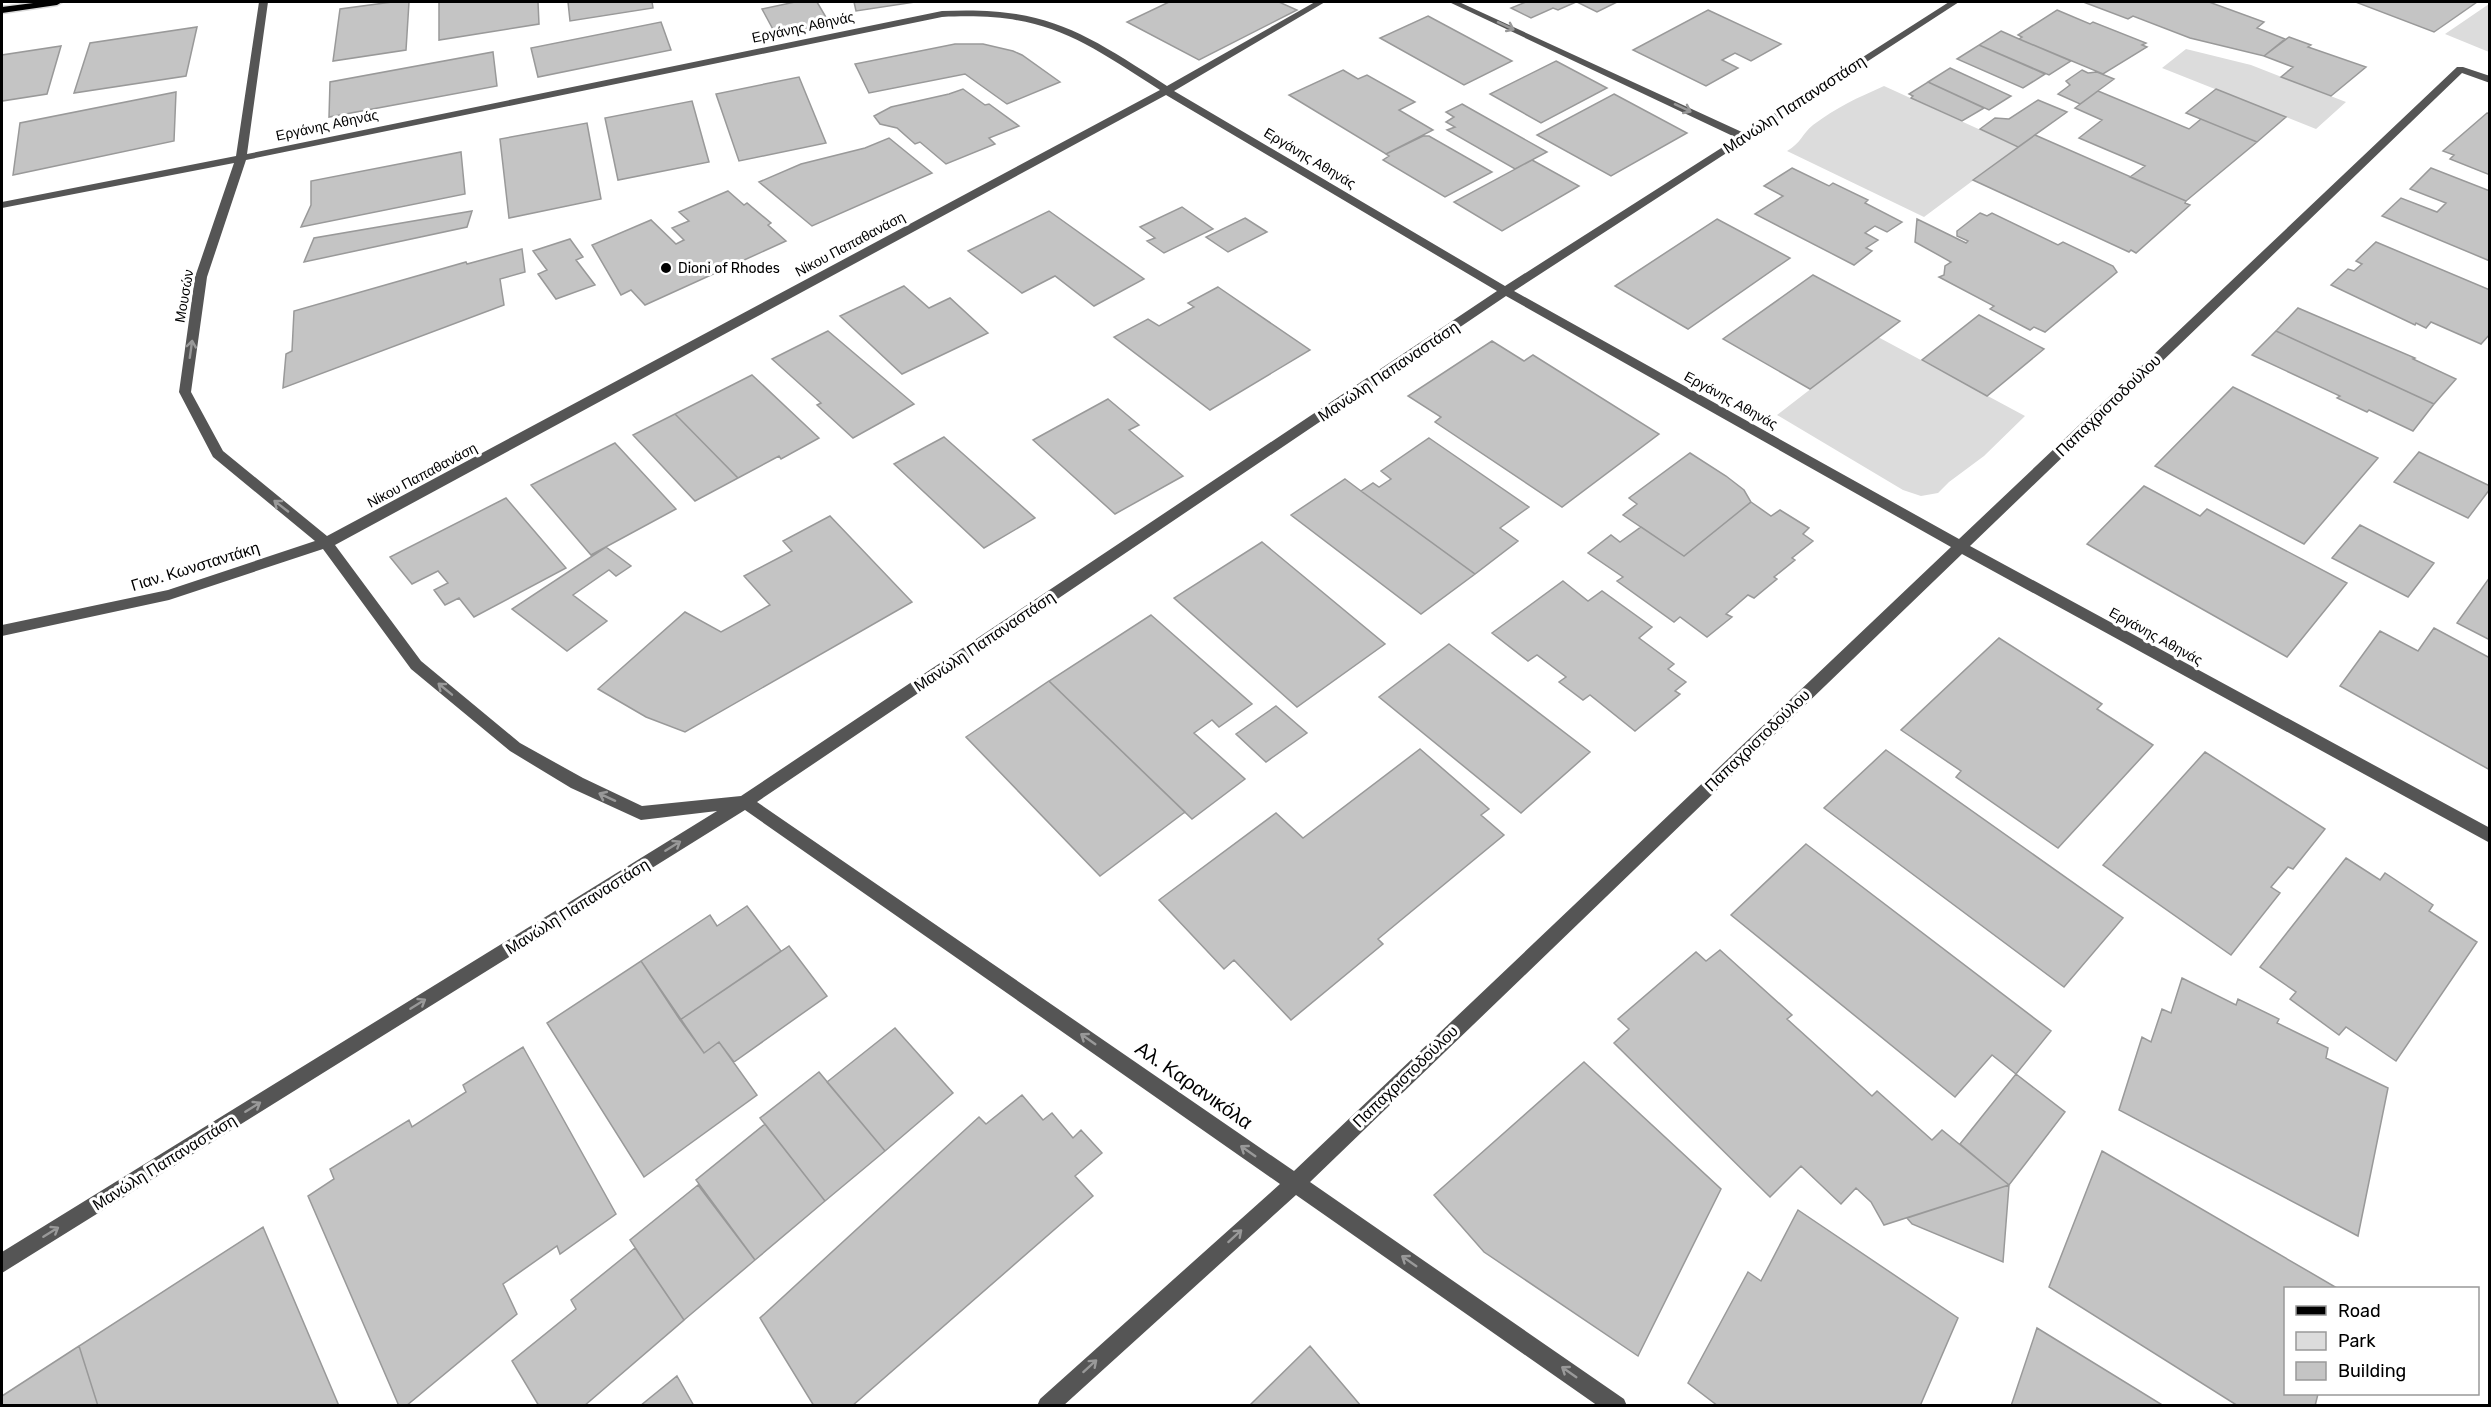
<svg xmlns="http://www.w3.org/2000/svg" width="2491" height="1407" font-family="Rubik,sans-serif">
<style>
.green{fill:#dcdcdc}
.building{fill:#c4c4c4;stroke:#999;stroke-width:1.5}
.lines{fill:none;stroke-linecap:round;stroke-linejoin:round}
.major-casing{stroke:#dbdbdb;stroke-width:3}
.minor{fill:#555;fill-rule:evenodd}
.major{fill:#000;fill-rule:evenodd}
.oneway{stroke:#999}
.poi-dot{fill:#000;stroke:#fff;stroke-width:2}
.labels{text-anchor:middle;stroke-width:6;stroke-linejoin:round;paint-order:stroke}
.far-street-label{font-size:14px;fill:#000;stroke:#fff}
.far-poi-label{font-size:14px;fill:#000;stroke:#fff;text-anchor:start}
.street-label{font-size:16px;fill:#000;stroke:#fff}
.near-street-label{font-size:20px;fill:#000;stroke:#fff}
</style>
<rect width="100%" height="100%" fill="#fff"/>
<path class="green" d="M2489,4V52L2445,34Z
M2186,49L2251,65L2346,102L2316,129L2162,68Z
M1884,86L2018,147L1924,217L1787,151C1801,143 1802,134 1813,125C1837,107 1857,98 1884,86Z
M1878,337L2025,416L1984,456L1949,482L1938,493L1921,496L1903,490L1777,415Z"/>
<path class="building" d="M392,2H409L406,50L333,61L340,9Z
M439,2H538L539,24L439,40Z
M568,2H652L653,8L570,21Z
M795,2H817L830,24L776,35L762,9Z
M854,2H915L856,11Z
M1169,2H1279L1297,10L1199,60L1127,22Z
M1526,2H1576L1558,10L1553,8L1531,18L1511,8Z
M1577,2H1617L1597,12Z
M2089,2H2209L2264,22L2257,28L2285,39L2264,56L2190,38L2133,16L2128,19L2086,3Z
M2360,2H2477L2434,32L2358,3Z
M1708,10L1781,44L1751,61L1735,53L1722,60L1738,68L1706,86L1633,50Z
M2057,10L2090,24L2093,22L2146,43L2142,45L2147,47L2103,74L2019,39L2022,37L2018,35Z
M1428,16L1512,61L1464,85L1380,38Z
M661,22L671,50L538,77L531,48Z
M197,27L186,76L74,93L90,43Z
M2001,31L2019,39L2071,61L2049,75L1979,45Z
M2289,37L2311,45L2308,47L2366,67L2331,96L2281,77L2293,67L2264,56Z
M955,44H983L1013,51L1022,55L1060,82L1007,104L965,74L869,93L855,64Z
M1979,45L2045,74L2023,88L1957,59Z
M61,46L47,94L2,101V55Z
M493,52L497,86L329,117L330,82Z
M1556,61L1607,88L1541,123L1490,94Z
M1950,68L2011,96L1989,110L1928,82Z
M1343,70L1358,79L1367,75L1415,102L1399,110L1433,130L1386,154L1289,95Z
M2082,70L2088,73L2097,72L2114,79L2080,104L2058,94L2070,85L2066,81Z
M799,77L826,143L739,161L716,94Z
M1928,82L1984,108L1962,121L1911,98L1913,96L1909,94Z
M963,89L985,105L989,104L1019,126L989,138L995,144L946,164L920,142L915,144L897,128L880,124L874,116L891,107L949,94Z
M2216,89L2286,117L2257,142L2186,113Z
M2098,91L2189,129L2201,119L2257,142L2186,201L2130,177L2145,166L2079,138L2102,120L2075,108Z
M176,92L174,141L13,175L20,123Z
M1614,94L1687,133L1611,176L1537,135Z
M2038,100L2067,112L2018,147L1980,129L1995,118L2009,119Z
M692,101L709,162L618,180L605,118Z
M1462,104L1547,152L1515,169L1447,130L1455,127L1446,122L1454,117L1446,112Z
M2487,113L2490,114V175L2450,159L2454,155L2443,151Z
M587,123L601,199L509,218L500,139Z
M2035,135L2186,201L2185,203L2190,205L2136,253L2131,250L2129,252L1973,180Z
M1423,136H1429L1492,172L1445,197L1383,160L1389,156L1386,154Z
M889,138L932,173L812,226L759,182L801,164L865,148Z
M461,152L465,194L301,227L311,205V181Z
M1532,160L1579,186L1502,231L1454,202Z
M1792,168L1829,186L1833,183L1868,200L1865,203L1902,222L1887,232L1875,226L1865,233L1878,240L1866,248L1872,251L1854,265L1755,214L1783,196L1764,186Z
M2431,168L2490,191V261L2382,216L2401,198L2437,212L2446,203L2410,189Z
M728,191L744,205L747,203L771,223L768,225L786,241L645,305L631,290L621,295L592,245L651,220L676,244L684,240L672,228L689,221L679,212Z
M1182,207L1213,229L1164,253L1147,241L1155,238L1140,227Z
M472,211L467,227L304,262L314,238Z
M1049,211L1144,279L1094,306L1055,276L1022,293L968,251Z
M1980,213L1987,216L1992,213L2058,245L2063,242L2113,266L2117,272L2045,332L2034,327L2030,330L1990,309L1994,306L1939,277L1944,275L1945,266L1951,262L1915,242L1917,219L1966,243L1968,241L1957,236V231Z
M1245,218L1267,232L1228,252L1206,237Z
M1717,219L1790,258L1688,329L1615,286Z
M570,239L583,257L576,260L595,285L556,299L538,274L547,270L533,251Z
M2376,242L2490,290V334L2481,344L2431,322L2426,328L2416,323L2415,325L2331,285L2348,269L2354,271L2362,264L2356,261Z
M522,249L525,272L500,279L504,305L283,388L286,354L292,351L294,311L466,262L467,264Z
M1813,275L1900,321L1810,389L1723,339Z
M904,286L929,308L950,298L988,333L902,374L840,316Z
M1218,287L1310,350L1210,410L1114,337L1148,319L1159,326L1194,307L1188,303Z
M2298,308L2415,358L2413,359L2456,379L2434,404L2276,331Z
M1979,315L2044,349L1987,396L1922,360Z
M828,331L914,404L853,438L817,405L821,403L772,359Z
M2276,331L2434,404L2413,431L2369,410L2367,412L2337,398L2340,396L2252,355Z
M1492,341L1524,361L1533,355L1659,434L1562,507L1435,422L1441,417L1408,396Z
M752,375L819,438L781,459L779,456L738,478L675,414Z
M2233,387L2378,458L2304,544L2155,466Z
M1108,399L1139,425L1129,430L1183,476L1115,514L1033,440Z
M675,414L738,478L695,501L633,435Z
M944,437L1035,518L984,548L894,464Z
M1429,438L1529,507L1500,528L1518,541L1475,574L1361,491L1373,483L1379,487L1391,479L1381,471Z
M615,443L676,509L591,555L531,485Z
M2419,452L2490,486V489L2468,518L2394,482Z
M1690,453L1726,476L1744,490L1751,502L1684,556L1623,515L1637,504L1629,498Z
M1345,479L1361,491L1475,574L1421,614L1291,515Z
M2144,486L2200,516L2207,509L2347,583L2287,657L2087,544Z
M506,498L566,568L474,617L459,598L445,605L434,590L448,583L438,571L412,584L390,557Z
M1751,502L1771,516L1780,510L1809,528L1803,534L1813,541L1792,558L1795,560L1774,577L1777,579L1754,598L1748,595L1726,614L1732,617L1707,637L1680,617L1674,622L1617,581L1623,577L1588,553L1611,535L1620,542L1641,527L1684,556Z
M830,516L912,602L685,732L646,717L598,689L685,612L721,632L770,605L744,576L792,551L783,541Z
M2360,525L2434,563L2408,597L2332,558Z
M1262,542L1385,644L1297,707L1174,598Z
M606,547L631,566L616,576L609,570L573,595L607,621L567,651L512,609Z
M2490,577V640L2457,623Z
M1563,581L1588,601L1602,591L1652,627L1639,638L1674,664L1668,669L1686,682L1675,691L1680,694L1635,731L1590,695L1583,700L1559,682L1566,677L1537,655L1528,661L1492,633Z
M1151,615L1252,704L1219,727L1212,720L1194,733L1245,779L1192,819L1049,681Z
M2434,628L2490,658V770L2340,686L2380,631L2418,651Z
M1999,638L2102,704L2097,709L2153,745L2058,848L1956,777L1961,771L1901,730Z
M1449,644L1590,752L1521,813L1379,697Z
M1049,681L1185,812L1100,876L966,737Z
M1276,706L1307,733L1266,762L1236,734Z
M1420,749L1489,809L1481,815L1504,835L1378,939L1383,944L1291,1020L1234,960L1224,969L1159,900L1276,813L1303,838Z
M1886,750L2123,918L2064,987L1824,808Z
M2205,752L2325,829L2293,869L2288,867L2271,887L2280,893L2231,955L2103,865Z
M1806,844L2051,1031L2016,1074L1992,1055L1955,1097L1731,915Z
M2346,858L2380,880L2385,873L2433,905L2429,911L2477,942L2396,1061L2346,1027L2339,1035L2290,999L2296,992L2260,967Z
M747,906L781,951L680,1020L641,961L710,915L717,926Z
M789,946L827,996L734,1062L719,1042L704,1053L680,1020Z
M1720,950L1792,1015L1787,1019L1872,1096L1877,1091L1932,1140L1942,1130L2009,1185L1884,1225L1871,1202L1856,1188L1841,1204L1801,1166L1770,1197L1614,1043L1629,1029L1618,1019L1696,952L1706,961Z
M641,961L704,1053L719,1042L757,1095L644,1177L547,1023Z
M2182,978L2236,1005L2238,999L2279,1019L2277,1023L2328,1048L2326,1058L2388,1088L2358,1236L2119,1110L2142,1037L2151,1042L2162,1009L2171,1013Z
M895,1028L953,1093L885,1151L827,1082Z
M523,1047L616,1214L560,1254L557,1246L503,1284L517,1314L406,1406H399L308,1196L334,1179L330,1169L409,1120L412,1127L466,1092L463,1085Z
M1584,1062L1721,1189L1638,1356L1484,1252L1434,1195Z
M819,1072L885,1151L825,1201L760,1118Z
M2016,1074L2065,1112L2009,1185L1960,1144Z
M1022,1095L1043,1120L1052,1113L1073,1138L1081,1130L1102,1153L1075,1176L1093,1196L852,1406H814L760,1318L979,1117L986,1124Z
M765,1124L825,1201L755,1260L696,1180Z
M2102,1151L2337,1288H2286V1394H2318L2315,1406H2238L2049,1287Z
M698,1185L755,1260L684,1320L630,1240Z
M2009,1185L2003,1262L1912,1224L1907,1218Z
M1798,1210L1958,1318L1920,1406H1718L1688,1383L1748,1272L1761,1281Z
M263,1227L339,1406H98L79,1346Z
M635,1248L684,1320L584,1406H539L512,1361L576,1309L571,1300Z
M2037,1328L2164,1406H2011Z
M79,1346L98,1406H2V1396Z
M1310,1346L1361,1406H1249Z
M677,1376L694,1406H640Z"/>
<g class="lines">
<g class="major-casing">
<path id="major" d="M41,2H62L57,5L2,13V7Z"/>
</g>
<path class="minor" d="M259,2H268L247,154L942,11C1046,6 1083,32 1167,86L1315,2H1325L1174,91L1505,286L1737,138L1449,2H1459L1744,133L1949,2H1959L1514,291L1959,539L2457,67H2463L2490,76V83L2462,73L1970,546L2490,828V843L1962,554L1310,1182L1624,1399L1627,1406H1598L1296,1195L1063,1406H1037L1040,1399L1280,1184L745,810L2,1273V1252L717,811L641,820L571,788L510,751L411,669L323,549L169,600L2,636V625L168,590L315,541L213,457L179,392L195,277L234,163L2,208V202L236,156ZM942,17C1045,12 1077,37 1160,90L327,536L223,451L191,392L207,277L246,160ZM1166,95L1497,291L741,796L642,806L583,778L520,743L421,661L335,545ZM1506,296L1951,547L1294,1171L757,802Z"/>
<use href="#major" class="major"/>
</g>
<defs><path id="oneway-shaft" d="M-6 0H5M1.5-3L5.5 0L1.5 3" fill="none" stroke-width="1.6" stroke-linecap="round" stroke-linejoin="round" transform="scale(1.5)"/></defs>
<g class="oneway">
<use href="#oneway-shaft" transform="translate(1506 26) rotate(25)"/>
<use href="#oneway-shaft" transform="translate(1683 108) rotate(25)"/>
<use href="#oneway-shaft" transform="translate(191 349) rotate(-82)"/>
<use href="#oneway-shaft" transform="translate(281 506) rotate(-142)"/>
<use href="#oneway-shaft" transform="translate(445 689) rotate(-141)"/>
<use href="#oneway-shaft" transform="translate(607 797) rotate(-155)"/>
<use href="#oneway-shaft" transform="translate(673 846) rotate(-32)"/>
<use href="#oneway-shaft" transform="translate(418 1004) rotate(-32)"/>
<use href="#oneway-shaft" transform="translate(1088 1039) rotate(-145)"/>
<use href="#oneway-shaft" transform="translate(253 1107) rotate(-32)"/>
<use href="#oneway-shaft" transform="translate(1248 1151) rotate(-145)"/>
<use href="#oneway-shaft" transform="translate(51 1232) rotate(-32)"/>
<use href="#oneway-shaft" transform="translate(1235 1236) rotate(-42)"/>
<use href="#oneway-shaft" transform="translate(1409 1261) rotate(-145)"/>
<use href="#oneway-shaft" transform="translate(1090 1366) rotate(-42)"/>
<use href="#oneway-shaft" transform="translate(1569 1372) rotate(-145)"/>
</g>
<circle class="poi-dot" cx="666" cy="268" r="6"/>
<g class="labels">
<g class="far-street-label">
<text transform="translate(803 27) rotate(-12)" y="5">Εργάνης Αθηνάς</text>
<text transform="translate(327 125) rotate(-12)" y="5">Εργάνης Αθηνάς</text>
<text transform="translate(1310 158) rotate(31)" y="5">Εργάνης Αθηνάς</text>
<text transform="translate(850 244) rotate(-28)" y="5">Νίκου Παπαθανάση</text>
<text transform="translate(184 296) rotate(-80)" y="5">Μουσών</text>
<text transform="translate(1731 400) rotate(29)" y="5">Εργάνης Αθηνάς</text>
<text transform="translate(422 475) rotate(-28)" y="5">Νίκου Παπαθανάση</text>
<text transform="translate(2156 636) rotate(29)" y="5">Εργάνης Αθηνάς</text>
</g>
<g class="far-poi-label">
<text x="678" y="273">Dioni of Rhodes</text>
</g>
<g class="street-label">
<text transform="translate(1794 104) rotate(-33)" y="6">Μανώλη Παπαναστάση</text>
<text transform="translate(1388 371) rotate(-34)" y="6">Μανώλη Παπαναστάση</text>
<text transform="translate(2108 405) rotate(-44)" y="6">Παπαχριστοδούλου</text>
<text transform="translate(195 566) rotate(-17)" y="6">Γιαν. Κωνσταντάκη</text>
<text transform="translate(984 641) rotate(-34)" y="6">Μανώλη Παπαναστάση</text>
<text transform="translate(1757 740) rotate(-44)" y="6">Παπαχριστοδούλου</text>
<text transform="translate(577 906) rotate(-32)" y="6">Μανώλη Παπαναστάση</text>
<text transform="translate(1405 1076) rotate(-44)" y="6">Παπαχριστοδούλου</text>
<text transform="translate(164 1162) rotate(-32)" y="6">Μανώλη Παπαναστάση</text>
</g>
<g class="near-street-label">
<text transform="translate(1194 1085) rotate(35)" y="7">Αλ. Καρανικόλα</text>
</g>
</g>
<rect width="2491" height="1407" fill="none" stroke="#000000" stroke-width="6"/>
<rect x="2284" y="1287" width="195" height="108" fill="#ffffff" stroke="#999999" stroke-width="1.5"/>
<rect x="2296" y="1306" width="30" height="9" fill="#000000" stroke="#999999" stroke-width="1.5"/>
<text x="2338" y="1317" font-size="18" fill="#000000">Road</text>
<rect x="2296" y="1332" width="30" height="18" fill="#dcdcdc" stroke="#999999" stroke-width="1.5"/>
<text x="2338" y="1347" font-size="18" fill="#000000">Park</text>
<rect x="2296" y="1362" width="30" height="18" fill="#c4c4c4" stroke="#999999" stroke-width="1.5"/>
<text x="2338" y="1377" font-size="18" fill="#000000">Building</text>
</svg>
